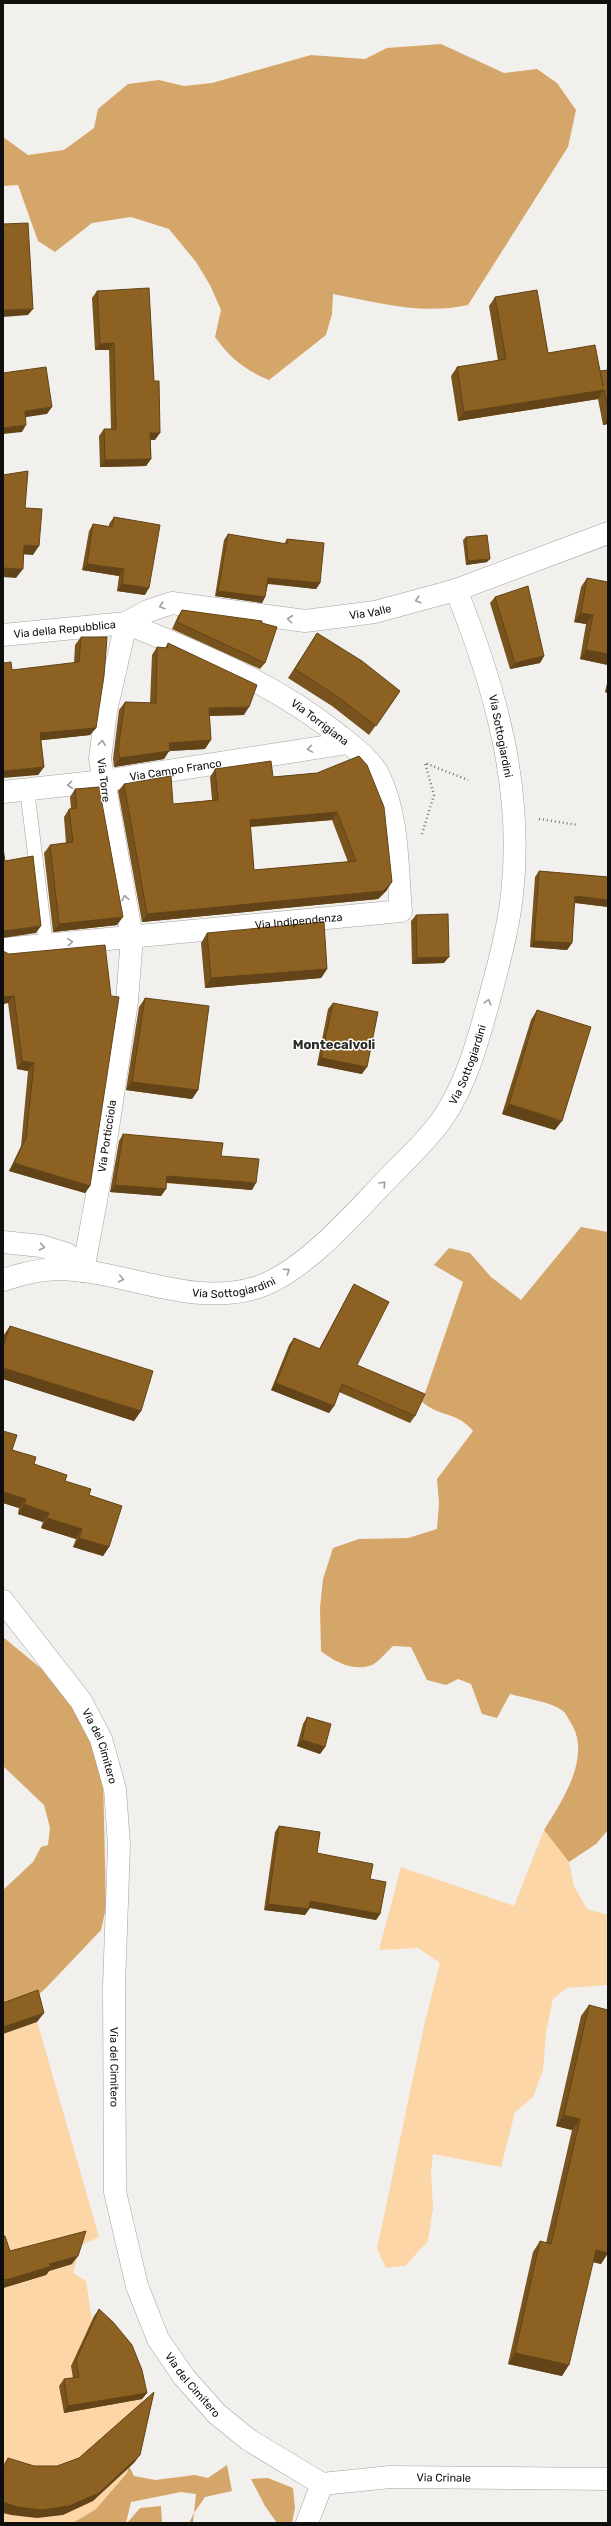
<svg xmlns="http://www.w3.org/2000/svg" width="611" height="2526" font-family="Rubik,sans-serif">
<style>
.green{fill:#fcd6a7}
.forest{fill:#d5a669}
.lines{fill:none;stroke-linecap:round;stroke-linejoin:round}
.service-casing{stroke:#a4a2a0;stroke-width:15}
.minor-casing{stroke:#a4a2a0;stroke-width:23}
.tertiary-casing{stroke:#a4a2a0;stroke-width:23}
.path{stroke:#7a7977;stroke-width:2.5;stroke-dasharray:1 3;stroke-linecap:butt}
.service{stroke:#fff;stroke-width:14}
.minor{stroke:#fff;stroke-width:22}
.tertiary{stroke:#fff;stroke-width:22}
.wall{fill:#78531d;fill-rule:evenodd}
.shaded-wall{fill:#624418}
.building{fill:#8c6122;stroke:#624418;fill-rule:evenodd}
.oneway{stroke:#9f9f9f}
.labels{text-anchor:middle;stroke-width:3;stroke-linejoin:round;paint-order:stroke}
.street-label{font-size:11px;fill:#0f0f0e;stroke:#fffdfc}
.quarter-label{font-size:13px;font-weight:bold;fill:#2c2a28;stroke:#fffdfc}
</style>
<rect width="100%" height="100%" fill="#f2f0ed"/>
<path class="green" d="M544,1830L569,1862L574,1886L587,1909L608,1915V1985L567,1988L553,1999L546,2033L543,2070L533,2097L515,2112L501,2167L433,2154L431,2172L433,2208L428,2241L405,2266L386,2268L377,2249L425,2021L440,1963L418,1948L379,1950L401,1867L514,1906Z
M31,2000L99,2237L81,2245L73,2273L86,2281L92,2320L142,2395L141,2432L127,2473L96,2509L73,2523H3V2010Z"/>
<path class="forest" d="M441,44L504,73L537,69L557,83L576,110L568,147L468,305C422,315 379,303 333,294L332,314L326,335L269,380C246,371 229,357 215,337L221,310L210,285L196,262L169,229L131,217L92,223L55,252L38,241L18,185L3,186V137L28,155L64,150L94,128L98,109L128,84L159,80L184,86L212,83L311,55L365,59L387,48Z
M581,1227L608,1232V1830L596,1844L569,1862L544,1830C562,1801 592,1757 571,1723C569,1720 566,1713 563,1711C549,1701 527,1699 510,1694L497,1718L482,1714L471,1684L458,1679L446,1685L427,1680L411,1647L393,1646C387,1651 379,1662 372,1665C354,1672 335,1662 321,1651L320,1608L323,1579L333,1548L359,1539L408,1538L437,1529L439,1503L437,1479L473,1431C456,1411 442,1418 422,1402L463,1282L434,1265L449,1248L470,1253L491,1277L521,1300Z
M3,1637L54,1679L94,1740L103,1774L106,1908L101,1930L45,1989L32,2000L3,2010V1890L33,1862L41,1847L48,1845L50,1828L44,1805L3,1766Z
M227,2465L232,2491L205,2497L194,2513L193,2523H189L194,2513L196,2494L181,2492L131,2502L126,2523H73L96,2509L127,2473L129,2466L134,2476L155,2480L195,2475L208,2478Z
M268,2478L293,2488L295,2508L292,2523H277L265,2506L251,2479Z
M161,2506L162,2523H127L140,2508Z"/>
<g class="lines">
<g class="service-casing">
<path id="service" d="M27,789L46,945"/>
</g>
<g class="minor-casing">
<g id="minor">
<path id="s1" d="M3,635L126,623L148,611L172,603L305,621L375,612L456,590L608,533"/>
<path id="s2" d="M3,792L103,781L348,743"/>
<path id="s3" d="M3,949L401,911C397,868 399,814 378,774C369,758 353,747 340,736C274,683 203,655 126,623"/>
<path d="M3,1242L41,1246L67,1254L83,1271"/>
<path id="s4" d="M83,1271L102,1168L127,1001L132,937L100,759L106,711L126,623"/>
<path id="s5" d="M3,1280C21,1274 41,1269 60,1269C126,1271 189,1307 255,1288C297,1276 345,1224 375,1192C397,1168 424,1145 443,1118C466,1084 477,1044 488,1004C497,970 508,931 512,895C524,790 495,686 456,590"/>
<path id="s6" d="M3,1601L81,1701L101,1739L115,1789L119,1845L114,1986L115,2192L137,2286L158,2339L184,2377L217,2414L249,2440L322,2484"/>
</g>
</g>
<g class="tertiary-casing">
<g id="tertiary">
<path id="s7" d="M307,2523L322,2484L390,2477L608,2479"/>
</g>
</g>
<path class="path" d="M539,819L578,825
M422,834L434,795L425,763L468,780"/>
<use href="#service" class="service"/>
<use href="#minor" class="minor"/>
<use href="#tertiary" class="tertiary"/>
</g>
<path class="wall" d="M97,291L155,440H151V459L146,466L100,467L99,436L104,429H111L109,350H95L92,298Z
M495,297L548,353L600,371L608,370V424L603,425L598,399L458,421L451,376L457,367L498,361L489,306Z
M114,517L145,595L117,591L119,576L82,570L89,531L93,524L109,527V524Z
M228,534L284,544L287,539L320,583L316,589L268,584L265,597L262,603L215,596L224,540Z
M466,537L487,562L466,565L463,540Z
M587,578L608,665L580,659L586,624L574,622L581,587Z
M495,597L544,656L540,663L510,669L490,603Z
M182,610L262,623L265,663L260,669L172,629L178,616Z
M317,633L400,691L369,735L332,706L288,678Z
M81,637L96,728L90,735L41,740L44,767L38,775L12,670L74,663L75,645Z
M168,643L244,715L210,716L205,749L169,751L164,759L114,767L113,759L119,710L125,702L150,703L152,655L157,647L165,648Z
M608,679V693L605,692Z
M215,769L273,777L317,773L387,890L378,899L142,922L118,791L124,784L173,804L212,800L210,777ZM332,820L348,862L254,870L250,827Z
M75,789L117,925L53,932L44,853L50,845L66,843L64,817L69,809H71L70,797Z
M539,871L608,877V907L574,903L572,943L567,950L530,947L535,877Z
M416,915L444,963L412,964L411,921Z
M207,933L327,969L321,978L205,988L201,943Z
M3,951L90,1186L85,1193L9,1171L21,1146L28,1071L17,1069L8,1003L3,1004Z
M145,998L198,1090L192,1099L126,1090L139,1007Z
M333,1003L362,1074L317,1065L328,1009Z
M537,1010L555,1130L502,1114L531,1020Z
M123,1134L221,1156L252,1190L166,1183V1189L161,1196L110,1192L119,1141Z
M354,1284L357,1365L415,1416L410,1423L339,1392L334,1406L329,1413L271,1390L289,1345L294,1338L319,1349L350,1291Z
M10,1326L141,1411L134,1421L3,1379V1336Z
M3,1431L12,1450L34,1464L65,1481L89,1495L109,1547L103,1556L73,1547L76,1539L41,1528L43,1522L18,1514L19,1508L3,1503Z
M307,1717L325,1747L320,1754L297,1746L303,1724Z
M279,1826L317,1853L370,1879L380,1914L376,1920L310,1908L305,1915L264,1910L275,1832Z
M589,2005L608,2253L601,2264L593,2262L562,2376L508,2364L533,2252L540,2241L546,2243L572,2130L556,2126L581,2016Z
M3,2236L10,2251L72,2264L49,2271L46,2275L3,2288Z
M99,2309L147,2393L142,2399L64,2413L59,2386L64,2379L73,2378L71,2366L94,2316Z"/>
<path class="shaded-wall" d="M33,309L28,315L3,317V310Z
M114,343L109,350H95L100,344Z
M604,390L598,399L458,421L464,412Z
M52,407L47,414L20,418L25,411Z
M608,418V424L603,425Z
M26,425L22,432L3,434V428Z
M150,433H160L155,440H146Z
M151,459L146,466L100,467L105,460Z
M24,545L39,546L33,555L18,554Z
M490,559L487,562L466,565L468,561Z
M87,564L124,569L119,576L82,570Z
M3,568L23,569L16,578L3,577Z
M268,578L320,583L316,589L265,583Z
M122,584L149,588L145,595L117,591Z
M218,591L265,597L262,603L215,596Z
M581,613L593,615L586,624L574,622Z
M586,650L608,654V665L580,659Z
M544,656L540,663L510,669L515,663Z
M608,688V693L605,692Z
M249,707L244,715L203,716L209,708Z
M96,728L90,735L35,741L40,733Z
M211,740L205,749L169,751L164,759L114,767L120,758L169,743Z
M44,767L38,775L3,778V771Z
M337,812L332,820L244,827L250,820Z
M392,882L387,890L378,899L142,922L147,914Z
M575,896L608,900V907L571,902Z
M123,917L117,925L53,932L59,924Z
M41,926L36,933L3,938V931Z
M534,941L572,943L567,950L530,947Z
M449,957L444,963L412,964L417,958Z
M327,969L321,978L205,988L211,978Z
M14,996L8,1003L3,1004V997Z
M321,1058L367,1067L362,1074L317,1065Z
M22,1061L34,1063L28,1071L17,1069Z
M132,1082L198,1090L192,1099L126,1090Z
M509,1104L562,1121L555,1130L502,1114Z
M14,1163L90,1186L85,1193L9,1171Z
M167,1176L256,1183L252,1190L163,1182Z
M115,1185L166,1189L161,1196L110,1192Z
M3,1368L141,1411L134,1421L3,1379Z
M276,1383L334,1406L329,1413L271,1390Z
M3,1492L26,1499L19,1508L3,1503Z
M24,1504L49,1513L43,1522L18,1514Z
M47,1518L82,1529L76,1539L41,1528Z
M79,1538L109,1547L103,1556L73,1547Z
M302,1740L325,1747L320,1754L297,1746Z
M310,1901L380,1914L376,1920L306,1907Z
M268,1904L309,1909L305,1915L264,1910Z
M44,2013L37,2022L3,2034V2027Z
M564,2115L580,2119L572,2130L556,2126Z
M596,2250L608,2253L601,2264L588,2261Z
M78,2256L72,2264L49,2271L46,2275L3,2288V2285L6,2280L49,2264Z
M515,2353L569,2365L562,2376L508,2364Z
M147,2393L142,2399L64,2413L68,2406Z
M140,2455L134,2463L93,2501L63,2515L37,2518L11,2515L3,2513V2502Z"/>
<path class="building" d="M28,223L33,309L3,310V237H4L3,224Z
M149,288L154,381H159L160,433H150L151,459L105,460L104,429H116L114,343L100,344L97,291Z
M537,290L548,353L595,345L603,386L600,371L608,370V408L604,390L464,412L457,367L506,359L495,297Z
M46,367L52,407L25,411L26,425L3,428V373Z
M28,471L25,508L42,509L39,546L24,545L23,569L3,568V475Z
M114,517L160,525L149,588L122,584L124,569L87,564L93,524L112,527Z
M228,534L287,544V539L324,543L320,583L268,578L265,597L218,591Z
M487,535L490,559L468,561L466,537Z
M587,578L608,582V654L586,650L593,615L581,613Z
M528,586L544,656L515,663L495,597Z
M182,610L262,621V623L277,627L265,663L177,622Z
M317,633L362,661L400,691L376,726L338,697L295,669Z
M81,637H107L104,676L96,728L40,733L44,767L3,771V663L11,662L12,670L79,662Z
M168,643L257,685L249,707L209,708L211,740L169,743L170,751L120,758L118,750L125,702L156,703L157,647L167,648Z
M359,756L367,765L384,807L392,882L383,891L147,914L124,784L171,776L173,804L218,800L215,769L271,761L273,777L317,773ZM337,812L356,861L254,870L250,820Z
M99,787L123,917L59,924L50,845L73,842L69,809L77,808L75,789Z
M3,848L5,861L33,856L41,926L3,931Z
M539,871L608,877V900L575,896L572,943L534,941Z
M448,914L449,957L417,958L416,915Z
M324,922L327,969L211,978L207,933Z
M105,945L111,996L119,997L90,1186L14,1163L26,1138L34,1063L22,1061L14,996L3,997V951L9,954Z
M145,998L209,1006L198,1090L132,1082Z
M333,1003L378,1012L367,1067L321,1058Z
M537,1010L591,1027L562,1121L509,1104Z
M123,1134L223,1143L221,1156L259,1159L256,1183L167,1176L166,1189L115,1185Z
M354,1284L389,1302L357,1365L425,1394L415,1416L342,1384L334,1406L276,1383L294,1338L320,1349Z
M10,1326L153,1371L141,1411L3,1368V1347Z
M3,1431L17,1435L12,1450L36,1457L34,1464L67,1475L65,1481L91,1489L89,1495L122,1506L109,1547L79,1538L82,1529L47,1518L49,1513L24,1504L26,1499L3,1492Z
M307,1717L331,1724L325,1747L302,1740Z
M279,1826L320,1832L317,1853L373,1864L370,1879L386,1882L380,1914L310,1901L309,1909L268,1904Z
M38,1990L44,2013L3,2027V2003Z
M589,2005L608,2010V2253L596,2250L569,2365L515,2353L540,2241L551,2244L580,2119L564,2115Z
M86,2231L78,2256L49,2264L52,2266L6,2280L3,2278V2236H5L10,2251Z
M99,2309L113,2322L132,2345L142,2370L147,2393L68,2406L64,2379L79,2377L76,2360Z
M154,2392L140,2455L99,2493L69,2506L42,2510L17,2507L3,2502V2467L8,2458L34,2466H57L79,2458Z"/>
<defs><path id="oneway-chevron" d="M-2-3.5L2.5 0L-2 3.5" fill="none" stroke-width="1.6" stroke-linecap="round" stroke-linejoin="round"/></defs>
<g class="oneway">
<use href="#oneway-chevron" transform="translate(418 600) rotate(164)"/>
<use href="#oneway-chevron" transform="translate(162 606) rotate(162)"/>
<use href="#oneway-chevron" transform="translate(290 619) rotate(-173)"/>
<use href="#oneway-chevron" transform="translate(102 743) rotate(-83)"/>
<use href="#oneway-chevron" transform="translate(310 749) rotate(171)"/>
<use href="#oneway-chevron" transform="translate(70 785) rotate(174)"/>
<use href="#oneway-chevron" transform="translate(125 898) rotate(-101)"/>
<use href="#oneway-chevron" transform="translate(70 942) rotate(-5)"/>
<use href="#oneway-chevron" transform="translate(488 1002) rotate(-74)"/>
<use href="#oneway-chevron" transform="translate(383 1184) rotate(-47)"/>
<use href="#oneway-chevron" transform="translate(42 1247) rotate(12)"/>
<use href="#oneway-chevron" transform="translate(287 1271) rotate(-34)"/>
<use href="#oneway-chevron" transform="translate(121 1279) rotate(12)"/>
</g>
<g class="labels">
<g class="street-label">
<text dy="4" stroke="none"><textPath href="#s1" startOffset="374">Via Valle</textPath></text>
<text dy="4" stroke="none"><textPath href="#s1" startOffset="62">Via della Repubblica</textPath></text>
<text transform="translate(320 722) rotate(37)" y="4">Via Torrigiana</text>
<text transform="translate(501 736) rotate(79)" y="4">Via Sottogiardini</text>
<text dy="4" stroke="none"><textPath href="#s2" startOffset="174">Via Campo Franco</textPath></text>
<text transform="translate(104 780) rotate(83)" y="4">Via Torre</text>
<text dy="4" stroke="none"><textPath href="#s3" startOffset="297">Via Indipendenza</textPath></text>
<text dy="4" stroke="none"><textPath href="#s5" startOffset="571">Via Sottogiardini</textPath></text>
<text dy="4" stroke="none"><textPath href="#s4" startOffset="137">Via Porticciola</textPath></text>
<text dy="4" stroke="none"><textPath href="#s5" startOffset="235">Via Sottogiardini</textPath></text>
<text dy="4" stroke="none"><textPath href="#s6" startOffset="176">Via del Cimitero</textPath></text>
<text dy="4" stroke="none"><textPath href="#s6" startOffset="500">Via del Cimitero</textPath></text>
<text dy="4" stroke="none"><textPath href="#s6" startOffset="836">Via del Cimitero</textPath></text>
<text dy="4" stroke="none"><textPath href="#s7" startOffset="164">Via Crinale</textPath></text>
</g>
<g class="quarter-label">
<text x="334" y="1049">Montecalvoli</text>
</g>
</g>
<rect width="611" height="2526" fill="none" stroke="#0f0f0e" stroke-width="8"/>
</svg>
